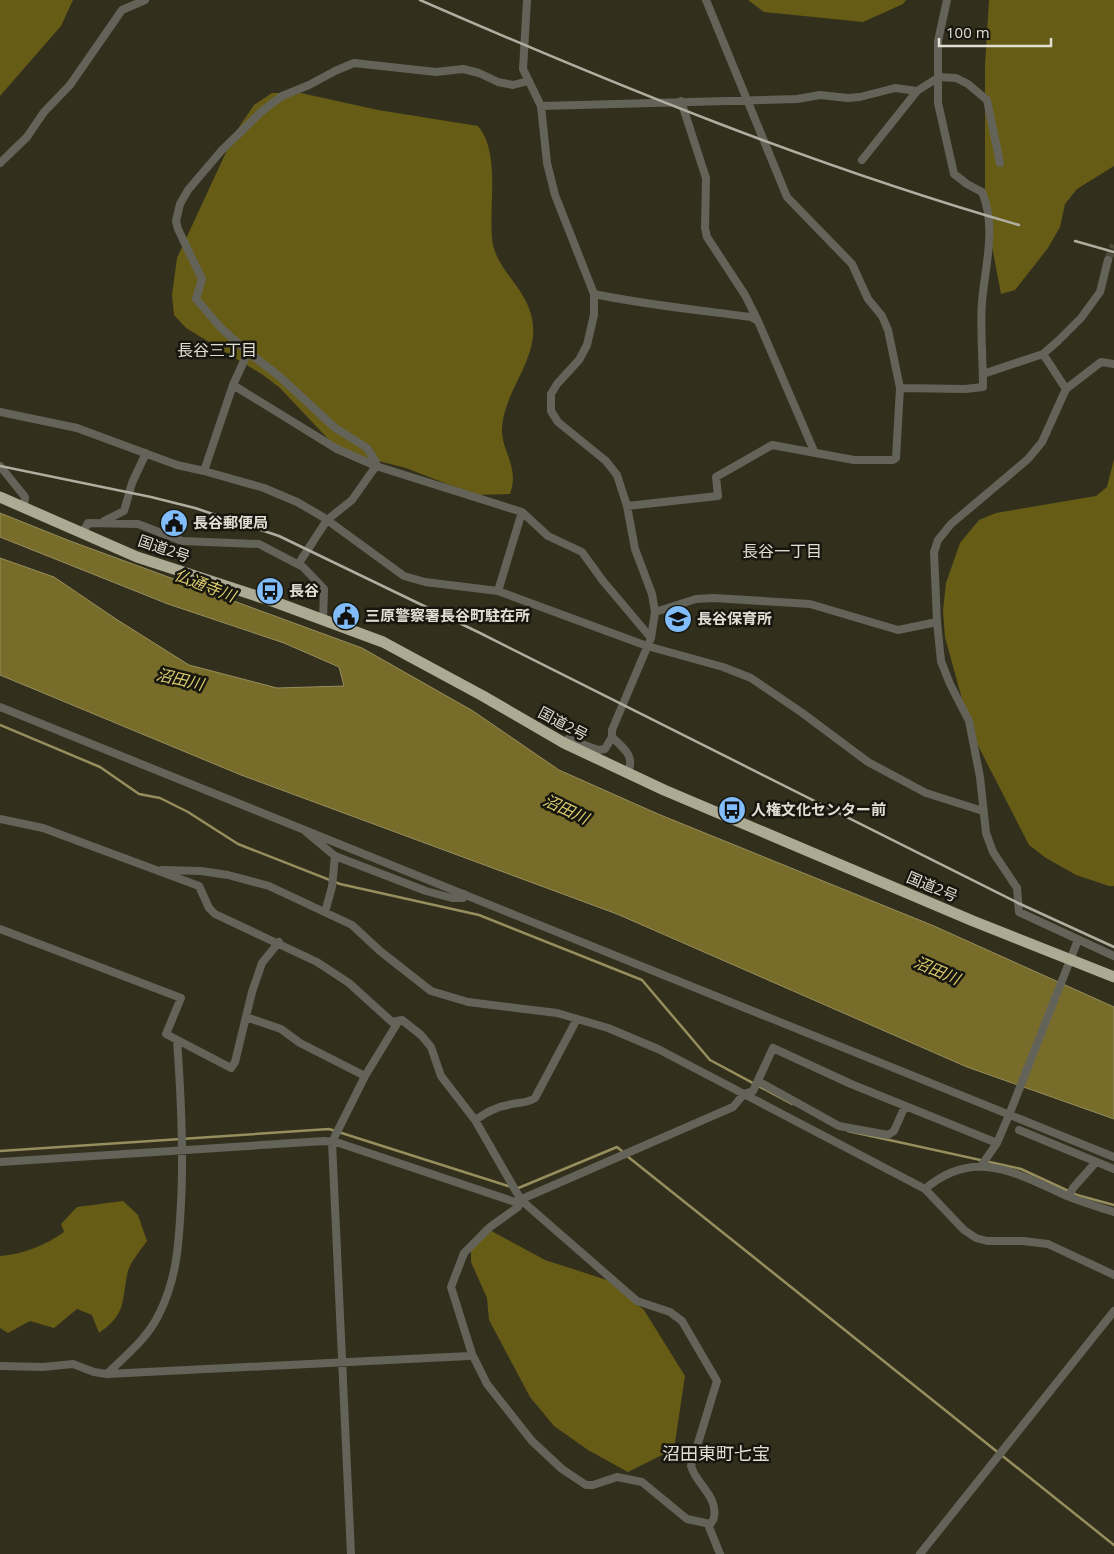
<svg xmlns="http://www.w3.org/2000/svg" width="1114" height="1554" font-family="'Open Sans','Noto Sans JP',sans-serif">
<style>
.forest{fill:#665c16}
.water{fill:#776c2a;stroke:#978e5d}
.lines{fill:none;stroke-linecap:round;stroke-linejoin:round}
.stream{stroke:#978e5d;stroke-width:2.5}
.minor-tunnel{stroke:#4c4938;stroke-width:8;stroke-dasharray:8 4;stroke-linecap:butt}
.minor{stroke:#64635a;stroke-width:8}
.highway{stroke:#adaa94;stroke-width:11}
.rail{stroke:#b0aea1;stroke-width:2.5}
.labels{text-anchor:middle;stroke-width:5;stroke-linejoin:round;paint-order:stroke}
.poi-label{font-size:15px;font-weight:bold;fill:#e1dfd4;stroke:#18170f;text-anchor:start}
.street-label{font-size:15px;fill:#e1dfd4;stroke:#18170f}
.neighbourhood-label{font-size:16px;fill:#e1dfd4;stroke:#18170f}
.water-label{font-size:16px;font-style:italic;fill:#dbcc6d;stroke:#18170f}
.quarter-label{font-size:18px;fill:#e1dfd4;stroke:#18170f}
</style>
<rect width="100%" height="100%" fill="#322f1d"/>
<path class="forest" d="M0,0H73L61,26L0,96Z
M748,0H906L903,4L863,22L764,12Z
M989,0H1114V166L1077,189L1065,204L1060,227L1048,248L1015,290L1001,294L985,209V65Z
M272,93H301L378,110L478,126C502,155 487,210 493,245C499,273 531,292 533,326C536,362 504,392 502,428C501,452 520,466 510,494L475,495L406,468L355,455L331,442L280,388L263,375L186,328L174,315L172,295L177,258L235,133L254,105Z
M1114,459V886H1109L1076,875L1046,858L1029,845L971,732L945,637L943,611L946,583L960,543L979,520L996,513L1096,496L1107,487Z
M123,1201L138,1215L147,1241C141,1250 131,1261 128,1271C121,1300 128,1313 99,1333L92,1315L77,1309L54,1328L30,1321L8,1333L0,1328V1256C23,1254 44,1246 64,1232L61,1224L77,1207Z
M484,1227L545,1260L607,1280L644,1310L685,1376L674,1449L628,1472L588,1450L554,1426L530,1397L489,1320L487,1298L471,1262V1241Z"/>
<path class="water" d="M0,513L70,541L362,648L473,711L559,770L658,814L934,926L1114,1007V1119L967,1067L617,914L241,775L0,675V558L54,577L116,619L189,665L277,688L344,686L339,667L284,643L168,604L0,537Z"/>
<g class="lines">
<path class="stream" d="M0,725L100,767L139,794L160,798L188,812L238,844L340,884L479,915L642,980L710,1060L792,1104
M848,1131L1021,1169L1077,1195L1114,1205
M0,1151L329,1129L511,1187
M627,1156L1114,1545
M516,1189L617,1147L623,1152"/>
<path class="minor-tunnel" d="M1108,260L1114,245"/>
<path class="minor" d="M527,0L523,69L541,106L547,163L555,195L594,294V315L587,345L579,360L557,384L551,394V411L558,422L606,461L617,475L627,506L635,549L652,594L655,612L651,638L612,730V737C624,749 635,755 628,773
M681,101L706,178L705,228L707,237L745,295L758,321
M541,106L797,99L820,95L848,98L860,97L895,88L917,91L939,77L956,78L968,84L987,100L1000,163
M862,160L917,91
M0,163L27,137L44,112L70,85L122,10L145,0
M594,294C646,305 699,310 751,317L758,321L814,451
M1043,354L1066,389
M1114,364L1101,362L1066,389L1042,442L1028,459L951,524L938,540L934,552L937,622L941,661L950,684L969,721L980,777L986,833L993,852L1017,888L1019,912L1114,956
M983,374L1043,354L1058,341L1081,318L1100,292L1108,260
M233,385L337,449L376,466L522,512L548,536L582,552L603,581L651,638
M900,388L965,389L983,387C983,359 980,330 982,302C985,266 997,227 982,192L967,184L954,174L938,103V41L947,0
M0,412L77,428L177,465L204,471L264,488L297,502L323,517L404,576L425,582L498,591L647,646L723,667L751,678L801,712L868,762L926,793L983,811
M0,466L25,497L24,506
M204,471L233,385L248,352
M627,506L718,496L716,477L772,445L854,460H893L896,458L900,388L888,330L882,316L868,299L852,264L787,197L706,0
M104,521L124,511L132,483L146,453
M82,534L88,523L138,524L182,541L259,544L303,567L324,589L323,620
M301,560L327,520L352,500L376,466V462L367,448L334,427L279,376L248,352L221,328L196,299L202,279L178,229L176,221L180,204L188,190L222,150L262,111L282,96L309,85L335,71L354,63L436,72L463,69L479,73L498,82L513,85L528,81
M498,591L522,512
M655,612L696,599L714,598L810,604L898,630L937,622
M0,707L1114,1157
M568,739L598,750L605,749L612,737
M0,819L43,828L199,886L209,908L215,914L317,962L349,983L392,1022L402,1020L421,1035L431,1047L441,1076L475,1120L521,1200L637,1301L670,1312L682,1321L717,1381L691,1466C696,1484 718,1496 714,1517C714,1521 710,1523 709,1527L720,1554
M306,832L335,856L426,891L452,898H463L464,894
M162,870L201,871L228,875L269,886L352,925L380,951L431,991L468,1002L557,1013L608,1028L658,1049L925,1189L964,1230L976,1238L987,1241H1023L1048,1244L1114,1275
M325,912L332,887L335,856
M0,929L181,998L166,1034L231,1068L235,1062L252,992L262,963L279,942
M246,1017L281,1029L300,1043L365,1076
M758,1081L839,1126L888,1135L894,1131L905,1106
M475,1120C486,1113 495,1107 508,1105C518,1102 526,1104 535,1098L577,1019
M1019,1130L1114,1169
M0,1162L324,1141L336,1142L515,1202L733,1107L744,1094L753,1091L773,1048L851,1084L997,1143
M981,1166L997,1143L1009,1115L1078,940
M925,1189C974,1147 1016,1173 1067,1196C1082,1202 1098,1207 1114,1212
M1069,1196L1073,1188L1096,1162
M521,1200L518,1207L490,1227L464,1253L451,1287L472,1354L487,1384L532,1441L562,1469L586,1485H593L617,1477L642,1482L687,1519L710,1524
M0,1366L43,1367L73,1364L94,1372L107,1374L469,1356L472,1354
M107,1374C125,1356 148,1338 159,1314C177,1279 179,1242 181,1203C184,1148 181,1095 177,1040
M351,1554L332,1142L365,1076L398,1022
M920,1554L1114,1311"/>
<path class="highway" d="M0,497L137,557L275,602L383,642L483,696L564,743L664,790L973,921L1114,977"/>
<path class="rail" d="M420,0C617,86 811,165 1019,225
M1075,241L1114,252
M0,466L151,497L195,508L279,536L480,633L1018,903L1114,947"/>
</g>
<defs>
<g id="civic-disc" transform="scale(1.4375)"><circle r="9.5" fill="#81bdfa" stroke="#18170f"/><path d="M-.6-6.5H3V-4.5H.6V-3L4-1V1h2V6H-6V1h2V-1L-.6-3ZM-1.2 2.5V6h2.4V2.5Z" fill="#111"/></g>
<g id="bus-disc" transform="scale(1.4375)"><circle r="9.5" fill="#81bdfa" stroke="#18170f"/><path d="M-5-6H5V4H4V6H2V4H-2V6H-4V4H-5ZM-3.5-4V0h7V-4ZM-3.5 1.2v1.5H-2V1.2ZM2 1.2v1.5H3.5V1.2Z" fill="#111"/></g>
<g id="school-disc" transform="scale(1.4375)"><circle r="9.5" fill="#81bdfa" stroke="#18170f"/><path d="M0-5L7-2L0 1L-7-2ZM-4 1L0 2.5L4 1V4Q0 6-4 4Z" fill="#111"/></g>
</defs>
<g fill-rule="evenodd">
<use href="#civic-disc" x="174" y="523"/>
<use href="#bus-disc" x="270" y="591"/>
<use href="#civic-disc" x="346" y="616"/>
<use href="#school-disc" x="678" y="619"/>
<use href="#bus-disc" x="732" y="810"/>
</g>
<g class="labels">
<g class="poi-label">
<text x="193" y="528">長谷郵便局</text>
<text x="289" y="596">長谷</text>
<text x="365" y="621">三原警察署長谷町駐在所</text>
<text x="697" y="624">長谷保育所</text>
<text x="751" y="815">人権文化センター前</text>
</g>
<g class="street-label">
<text transform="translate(164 549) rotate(19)" y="5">国道2号</text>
<text transform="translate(563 724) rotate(28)" y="5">国道2号</text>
<text transform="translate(932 887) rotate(23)" y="5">国道2号</text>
</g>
<g class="neighbourhood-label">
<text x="217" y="356">長谷三丁目</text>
<text x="782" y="557">長谷一丁目</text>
</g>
<g class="water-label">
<text transform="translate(205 585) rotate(21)" y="6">仏通寺川</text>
<text transform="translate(180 679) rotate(13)" y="6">沼田川</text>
<text transform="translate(566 809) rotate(25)" y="6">沼田川</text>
<text transform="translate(937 970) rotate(23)" y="6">沼田川</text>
</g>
<g class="quarter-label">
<text x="716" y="1460">沼田東町七宝</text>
</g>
</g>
<path d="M939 38v8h112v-8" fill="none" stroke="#e1dfd4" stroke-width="2.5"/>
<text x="946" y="38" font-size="15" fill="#e1dfd4" stroke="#18170f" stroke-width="4" paint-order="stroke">100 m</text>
</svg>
